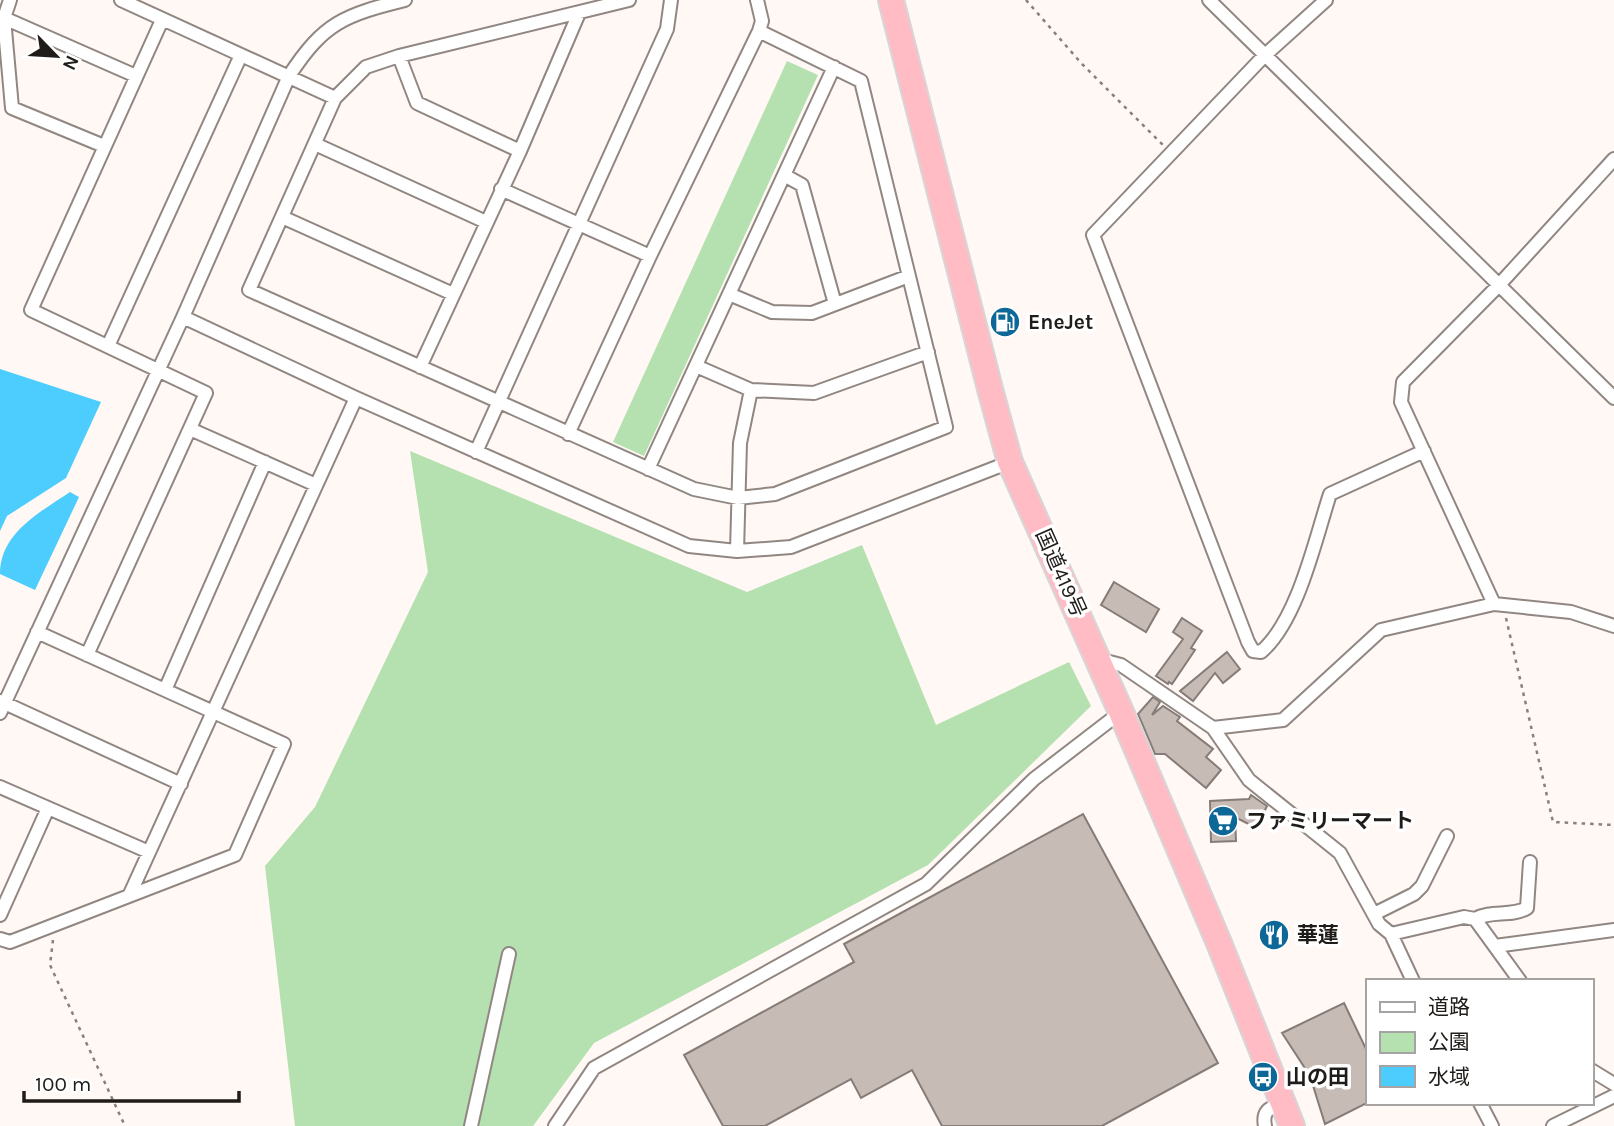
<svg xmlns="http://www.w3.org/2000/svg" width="1614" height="1126" font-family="Karla,'Noto Sans JP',sans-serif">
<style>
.green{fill:#b5e0af}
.water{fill:#4ccdfd}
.building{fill:#c7bbb6;stroke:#867c77;stroke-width:2}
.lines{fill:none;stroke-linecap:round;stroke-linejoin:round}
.street-casing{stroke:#918782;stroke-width:16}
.highway-casing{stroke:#d7d6d6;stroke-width:28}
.path{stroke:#86817d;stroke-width:2.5;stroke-dasharray:3.5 5;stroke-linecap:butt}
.street{stroke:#fff;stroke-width:12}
.highway{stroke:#ffbcc4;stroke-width:24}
.labels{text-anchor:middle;stroke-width:7;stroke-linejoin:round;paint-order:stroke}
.poi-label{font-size:21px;font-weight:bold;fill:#1f1c19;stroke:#fff;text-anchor:start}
.street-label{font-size:21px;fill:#1f1c19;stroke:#fff}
</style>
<rect width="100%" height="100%" fill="#fff8f4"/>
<path class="green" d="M787,61L818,75L644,456L613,442Z
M410,451L747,592L862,545L936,725L1069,662L1091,706L928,865L594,1043L533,1126H295L265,866L315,807L428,572Z"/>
<path class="water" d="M0,369L101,402L66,478L7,516L0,531Z
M70,492L79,497L35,590L0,574C0,533 39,513 70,492Z"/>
<path class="building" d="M1114,582L1159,609L1146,632L1101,605Z
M1182,618L1202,631L1191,648L1195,650L1172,684L1169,682L1168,684L1156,676L1183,639L1173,632Z
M1227,652L1240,669L1223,683L1215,673L1193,701L1180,691Z
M1153,697L1160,702L1152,715L1163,706L1180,717L1177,721L1213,749L1206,757L1221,770L1206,788L1165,754H1155L1138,714Z
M1251,795L1267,806L1256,828L1235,817L1236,841L1211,842L1210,801L1249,799Z
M1083,814L1218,1063L1102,1126H942L912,1070L861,1098L851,1079L765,1126H723L684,1055L854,962L844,944Z
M1275,921L1285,942L1273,948L1263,927Z
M1344,1003L1367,1051V1103L1325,1124L1310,1076L1282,1033Z"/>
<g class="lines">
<g class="street-casing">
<path id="street" d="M10,0L4,18L12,108L104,146
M121,0L335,98
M629,0L399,56L366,67L335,98L249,290L694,489L738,498L775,494L946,427L861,81L759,31
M1209,0L1614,398
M1326,0L1264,56L1093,235L1248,642L1253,651L1261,652C1298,620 1315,540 1330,494L1424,451
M4,18L136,76
M399,56L417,103L520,151
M315,144L486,222
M784,175L802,185L835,304
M501,189L650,256
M282,217L453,294
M729,294L772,312L812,313L909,276
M183,317L356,398L689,546L737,551L791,547L1010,462
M108,346L241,55
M696,366L751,390L814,393L928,352
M420,367L520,151L579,13
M190,429L316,485
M568,434L650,256L759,31L762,21L757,0
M476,452L667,29L671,0
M648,469L834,67
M737,551L740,443L751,390
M1494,604L1401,402L1403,382L1499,285L1614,159
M87,655L206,393L31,310L162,20
M1098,659L1121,665L1213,728L1249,780L1340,853L1379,924L1391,934L1464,917L1475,919L1520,981
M165,690L265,462
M0,701L181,784
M0,713L183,317L289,76C324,22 345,15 405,0
M1213,728L1283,720L1381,630L1494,604L1571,612L1614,626
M0,787L149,852
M130,894L356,398
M1374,914L1414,894L1422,886L1447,836
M0,915L48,808
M1475,919C1491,910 1511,917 1527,908L1530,862
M1391,934L1413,981
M0,939L10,942L235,855L284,744L37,632
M1495,946L1614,930
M1591,1070L1614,1084
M1480,1103L1492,1126
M471,1126L509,954
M555,1126L594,1068L926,884L1034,779L1121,712
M1265,1126C1262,1111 1269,1108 1282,1103
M1553,1126L1614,1096"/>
</g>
<g class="highway-casing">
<path id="highway" d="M891,0L990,389L1010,462L1121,712L1219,943L1292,1126"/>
</g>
<path class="path" d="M1026,0L1082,64L1163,145
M1506,618L1553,822L1614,825
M53,940L50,965L125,1126"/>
<use href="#street" class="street"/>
<use href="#highway" class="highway"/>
</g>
<defs>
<g id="fuel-disc" transform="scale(1.575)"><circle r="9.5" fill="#0d6797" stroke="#fff"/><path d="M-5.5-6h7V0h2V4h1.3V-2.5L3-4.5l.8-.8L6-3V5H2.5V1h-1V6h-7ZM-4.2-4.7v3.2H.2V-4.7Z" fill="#fff"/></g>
<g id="supermarket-disc" transform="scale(1.575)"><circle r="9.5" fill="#0d6797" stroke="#fff"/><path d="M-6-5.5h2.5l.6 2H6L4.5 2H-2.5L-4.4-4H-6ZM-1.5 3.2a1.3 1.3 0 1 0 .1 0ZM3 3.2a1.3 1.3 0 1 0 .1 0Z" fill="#fff"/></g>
<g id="restaurant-disc" transform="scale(1.575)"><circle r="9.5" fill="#0d6797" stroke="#fff"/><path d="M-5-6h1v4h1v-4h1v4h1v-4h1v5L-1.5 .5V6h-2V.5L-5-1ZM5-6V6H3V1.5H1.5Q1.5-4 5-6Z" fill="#fff"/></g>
<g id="bus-disc" transform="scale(1.575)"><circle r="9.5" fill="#0d6797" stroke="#fff"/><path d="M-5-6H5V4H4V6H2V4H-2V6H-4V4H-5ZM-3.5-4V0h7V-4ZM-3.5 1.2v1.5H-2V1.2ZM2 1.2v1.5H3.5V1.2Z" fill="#fff"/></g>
</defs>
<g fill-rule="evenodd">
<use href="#fuel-disc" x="1005" y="322"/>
<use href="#supermarket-disc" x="1223" y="821"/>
<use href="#restaurant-disc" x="1274" y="935"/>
<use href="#bus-disc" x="1263" y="1077"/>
</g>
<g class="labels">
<g class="poi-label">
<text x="1028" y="329">EneJet</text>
<text x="1246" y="828">ファミリーマート</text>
<text x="1297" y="942">華蓮</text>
<text x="1286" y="1084">山の田</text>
</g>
<g class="street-label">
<text transform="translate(1061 573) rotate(66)" y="7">国道419号</text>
</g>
</g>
<rect x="1366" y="979" width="228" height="126" fill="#ffffff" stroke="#a5a4a3" stroke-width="2"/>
<rect x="1380" y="1002" width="35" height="10" fill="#ffffff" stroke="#a5a4a3" stroke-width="2"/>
<text x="1428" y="1014" font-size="21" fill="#1f1c19">道路</text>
<rect x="1380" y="1032" width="35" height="21" fill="#b5e0af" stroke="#a5a4a3" stroke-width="2"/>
<text x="1428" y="1049" font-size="21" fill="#1f1c19">公園</text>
<rect x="1380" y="1066" width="35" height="21" fill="#4ccdfd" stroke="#a5a4a3" stroke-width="2"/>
<text x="1428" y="1084" font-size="21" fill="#1f1c19">水域</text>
<g transform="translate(56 56) rotate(115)" stroke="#ffffff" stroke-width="5" paint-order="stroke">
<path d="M0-5L12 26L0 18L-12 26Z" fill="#1f1c19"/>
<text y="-10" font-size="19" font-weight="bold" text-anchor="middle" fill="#1f1c19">N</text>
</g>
<path d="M24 1091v10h215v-10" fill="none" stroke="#1f1c19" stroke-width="3.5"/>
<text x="35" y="1091" font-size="21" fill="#1f1c19" stroke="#ffffff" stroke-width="5" paint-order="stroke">100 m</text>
</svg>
